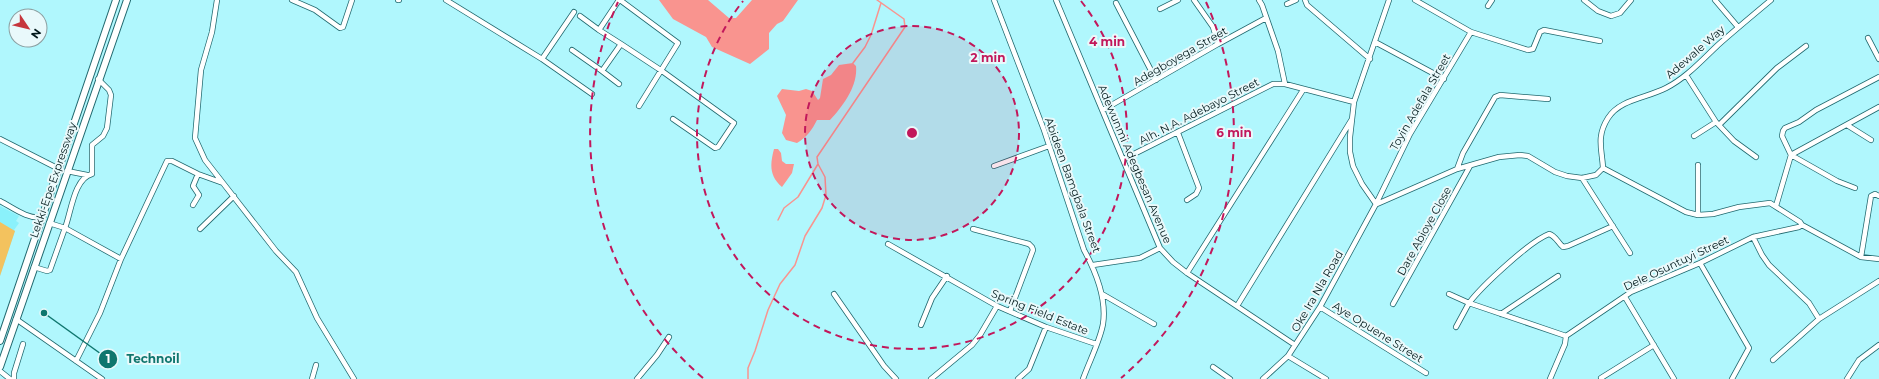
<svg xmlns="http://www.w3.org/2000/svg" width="1879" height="379" font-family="Montserrat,sans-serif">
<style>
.built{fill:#8af1fb}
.green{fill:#f3c25e}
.water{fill:#f9948f}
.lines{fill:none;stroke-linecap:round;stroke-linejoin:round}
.stream{stroke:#f9948f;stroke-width:1.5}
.minor-casing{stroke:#21696f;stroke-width:6}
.highway-casing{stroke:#21696f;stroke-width:8}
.minor{stroke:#fff;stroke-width:4.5}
.highway{stroke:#fff;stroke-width:6}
.ring{fill:none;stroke:#c2185b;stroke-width:2;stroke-dasharray:7 5}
.labels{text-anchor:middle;stroke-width:4;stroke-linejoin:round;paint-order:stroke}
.street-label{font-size:11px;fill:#00181a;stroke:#e9f9fb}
.centre{fill:#c2185b;stroke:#e9f9fb;stroke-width:2}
.ring-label{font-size:12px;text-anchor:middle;font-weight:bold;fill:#c2185b;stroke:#e9f9fb;stroke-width:4;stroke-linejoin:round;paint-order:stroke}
.leader{fill:none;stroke:#0f766e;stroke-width:1.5}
.callout-dot{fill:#0f766e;stroke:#e9f9fb;stroke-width:1.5}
.mark-label{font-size:12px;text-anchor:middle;font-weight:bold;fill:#fff}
.callout-label{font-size:12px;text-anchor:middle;font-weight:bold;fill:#0f766e;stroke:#e9f9fb;stroke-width:4;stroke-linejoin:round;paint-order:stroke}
</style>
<rect width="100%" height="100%" fill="#b0f7fd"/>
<path class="built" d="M0,206L19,216L16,221L19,223L14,230L15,231L0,276Z"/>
<path class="green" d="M0,222L15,231L0,276Z"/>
<path class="water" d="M659,0H708L729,18H736L752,0H798L783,21L777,24L769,33V49L750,64L712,47L706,37L673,19Z
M853,63L856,66C858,86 843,106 830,120H817C812,130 807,137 797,143L786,140L782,133L786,115L777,96L782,89L799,91L806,89L812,91L818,100L820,98L823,79L831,75L839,65Z
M774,149H778L781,153L782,161L786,164H794L792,173L782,187C769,176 770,164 774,149Z"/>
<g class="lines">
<path class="stream" d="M853,63L865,47L871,35L881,3
M778,220L784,208L798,197L818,164
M748,379V368L755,351L768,310L780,284L795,265L805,236L822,208L826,195L825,177L818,164L817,157L905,27L904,19L877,0"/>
<g class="minor-casing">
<path id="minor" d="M217,0L212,32L201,70L195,138L205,160L223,183
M292,0L315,10L340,28L343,27L352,0
M398,0H399
M446,0L542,59L592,94
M620,0L678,43L639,106
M994,0L1044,130L1084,250C1096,272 1107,298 1103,324C1100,341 1089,362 1083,379
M1056,0L1160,248L1173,262L1187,273L1295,345
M1194,0L1213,27L1218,44
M1259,0L1262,5L1278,51L1285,84
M1305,0L1307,5L1370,59
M1415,0L1471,32L1528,50L1533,49L1540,32L1544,30L1600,41
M1584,0L1598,11L1611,16L1620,13L1631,0
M1715,0L1738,27
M1116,3L1156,80
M1287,4L1296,0
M1488,6L1492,0
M1160,9L1178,0
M580,16L599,30
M1868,38L1879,59
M1375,42L1444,79
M621,44L662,71L734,123L718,147L715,148L673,119
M572,50L602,71L621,44L599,30L619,0
M542,59L574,12
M602,71L619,84
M1686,75L1716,122L1734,141L1756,157
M98,79L109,90L111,95L107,128L103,136L92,145V174C74,178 71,213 65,228L121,259L167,161H172L198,174L223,183L276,251L296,272L317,318L354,379
M1103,110L1218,44L1266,18
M1719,125L1777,68L1806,46
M1847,125L1871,140
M1178,133L1199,188L1196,194L1187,200
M1694,136L1716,122
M0,139L59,169
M1124,159L1273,84H1285L1354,102
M1698,165V215
M994,166L1049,146
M1603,168L1686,212L1698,215L1713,214L1739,207L1770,203L1800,222L1802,225L1861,257L1879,259
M1603,168C1602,149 1596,137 1608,118C1620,99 1647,98 1666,88C1686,78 1702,60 1718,45C1735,30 1753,15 1771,0
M1457,169L1463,153L1495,97L1500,95L1548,99
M67,171L87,175
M1582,178L1630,253
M1855,188L1837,181L1791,155L1782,136L1783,131L1785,128L1799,122L1816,110L1879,77
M0,201C12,207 28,220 42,217
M1376,204L1362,184L1353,166L1350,152V137L1354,102L1389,0
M1377,204L1457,169L1499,157L1520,155L1528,156L1555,172L1567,176L1582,178L1596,175L1603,168
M193,205L199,195L193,186L198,174
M1776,206L1791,155L1879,107
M200,229L234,196
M973,229L1029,244L1032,247L1033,250L1010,311
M1753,237L1762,255L1769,265L1809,303L1819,319
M888,244L997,306L1046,327L1096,344
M1861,257L1871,196L1875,194L1879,196
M1700,263L1749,348L1732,379
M1093,265L1140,258L1160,248
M34,267L47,271L50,270L65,228L49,223
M1187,273L1303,90
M834,294L884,366L896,379
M1102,294L1154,324
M1449,294L1469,303L1456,327
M1625,297L1674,379
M1393,304L1470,166
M1237,306L1352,119
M1320,307L1426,373
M1501,314L1558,276
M16,319L102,379
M921,325L932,298L947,276
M1566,336L1469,303C1482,286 1530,241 1549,234C1556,236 1558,243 1563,247L1568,246L1613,226
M1566,336L1631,292L1700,263L1753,237L1799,227L1802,225
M1288,356L1326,379
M1773,360L1819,319L1879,281
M76,361L100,313L121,259
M1213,367L1230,379
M0,371L10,379
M1601,378L1654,345
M14,379V373L23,344
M312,379L316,365
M637,379L657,355L669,337
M931,379L972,345L980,335L997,306
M1018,379L1029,369L1046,327
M1263,379L1288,356L1320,307L1376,204L1410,134L1471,32
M1550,379L1565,344L1566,336
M1847,379L1859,360L1879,345"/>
</g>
<g class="highway-casing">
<path id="highway" d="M0,341L116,0
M0,367L127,0"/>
</g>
<use href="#minor" class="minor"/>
<use href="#highway" class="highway"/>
</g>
<circle cx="912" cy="133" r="107" fill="#c2185b" fill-opacity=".12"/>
<g class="ring">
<circle cx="912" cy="133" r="107"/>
<path d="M1081 1A215 215 0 1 1 743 1"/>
<path d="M703 378A322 322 0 0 1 618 2M1206 2A322 322 0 0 1 1121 378"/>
</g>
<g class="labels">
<g class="street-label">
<text transform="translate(1695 52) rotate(-41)" y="4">Adewale Way</text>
<text transform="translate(1180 56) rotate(-30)" y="4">Adegboyega Street</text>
<text transform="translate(1420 102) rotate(-60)" y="4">Toyin Adefala Street</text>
<text transform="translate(1199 111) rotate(-27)" y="4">Alh. N.A. Adebayo Street</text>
<text transform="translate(1135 164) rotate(67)" y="4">Adewunmi Adegbesan Avenue</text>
<text transform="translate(53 180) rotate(-71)" y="4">Lekki-Epe Expressway</text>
<text transform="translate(1073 185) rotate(70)" y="4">Abideen Bamgbala Street</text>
<text transform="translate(1424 231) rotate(-61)" y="4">Dare Abioye Close</text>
<text transform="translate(1676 263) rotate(-25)" y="4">Dele Osuntuyi Street</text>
<text transform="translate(1317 291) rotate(-60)" y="4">Oke Ira Nla Road</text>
<text transform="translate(1040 312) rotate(22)" y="4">Spring Field Estate</text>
<text transform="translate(1378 332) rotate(32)" y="4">Aye Opuene Street</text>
</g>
</g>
<circle cx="912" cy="133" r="6" class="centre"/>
<g class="ring-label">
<text x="1107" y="46">4 min</text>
<text x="988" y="62">2 min</text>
<text x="1234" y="137">6 min</text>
</g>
<path class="leader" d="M44 313L108 359"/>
<g class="callout-dot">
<circle cx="44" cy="313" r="4"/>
<circle cx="108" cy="359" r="10"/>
</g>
<g class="mark-label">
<text x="108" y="363">1</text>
</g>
<g class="callout-label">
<text x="153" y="363">Technoil</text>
</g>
<g transform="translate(28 28) rotate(125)"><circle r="19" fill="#e9f9fb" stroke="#8c9fa1"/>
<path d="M0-3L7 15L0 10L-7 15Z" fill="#c6363d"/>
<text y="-6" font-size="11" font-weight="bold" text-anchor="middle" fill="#00181a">N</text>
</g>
</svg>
